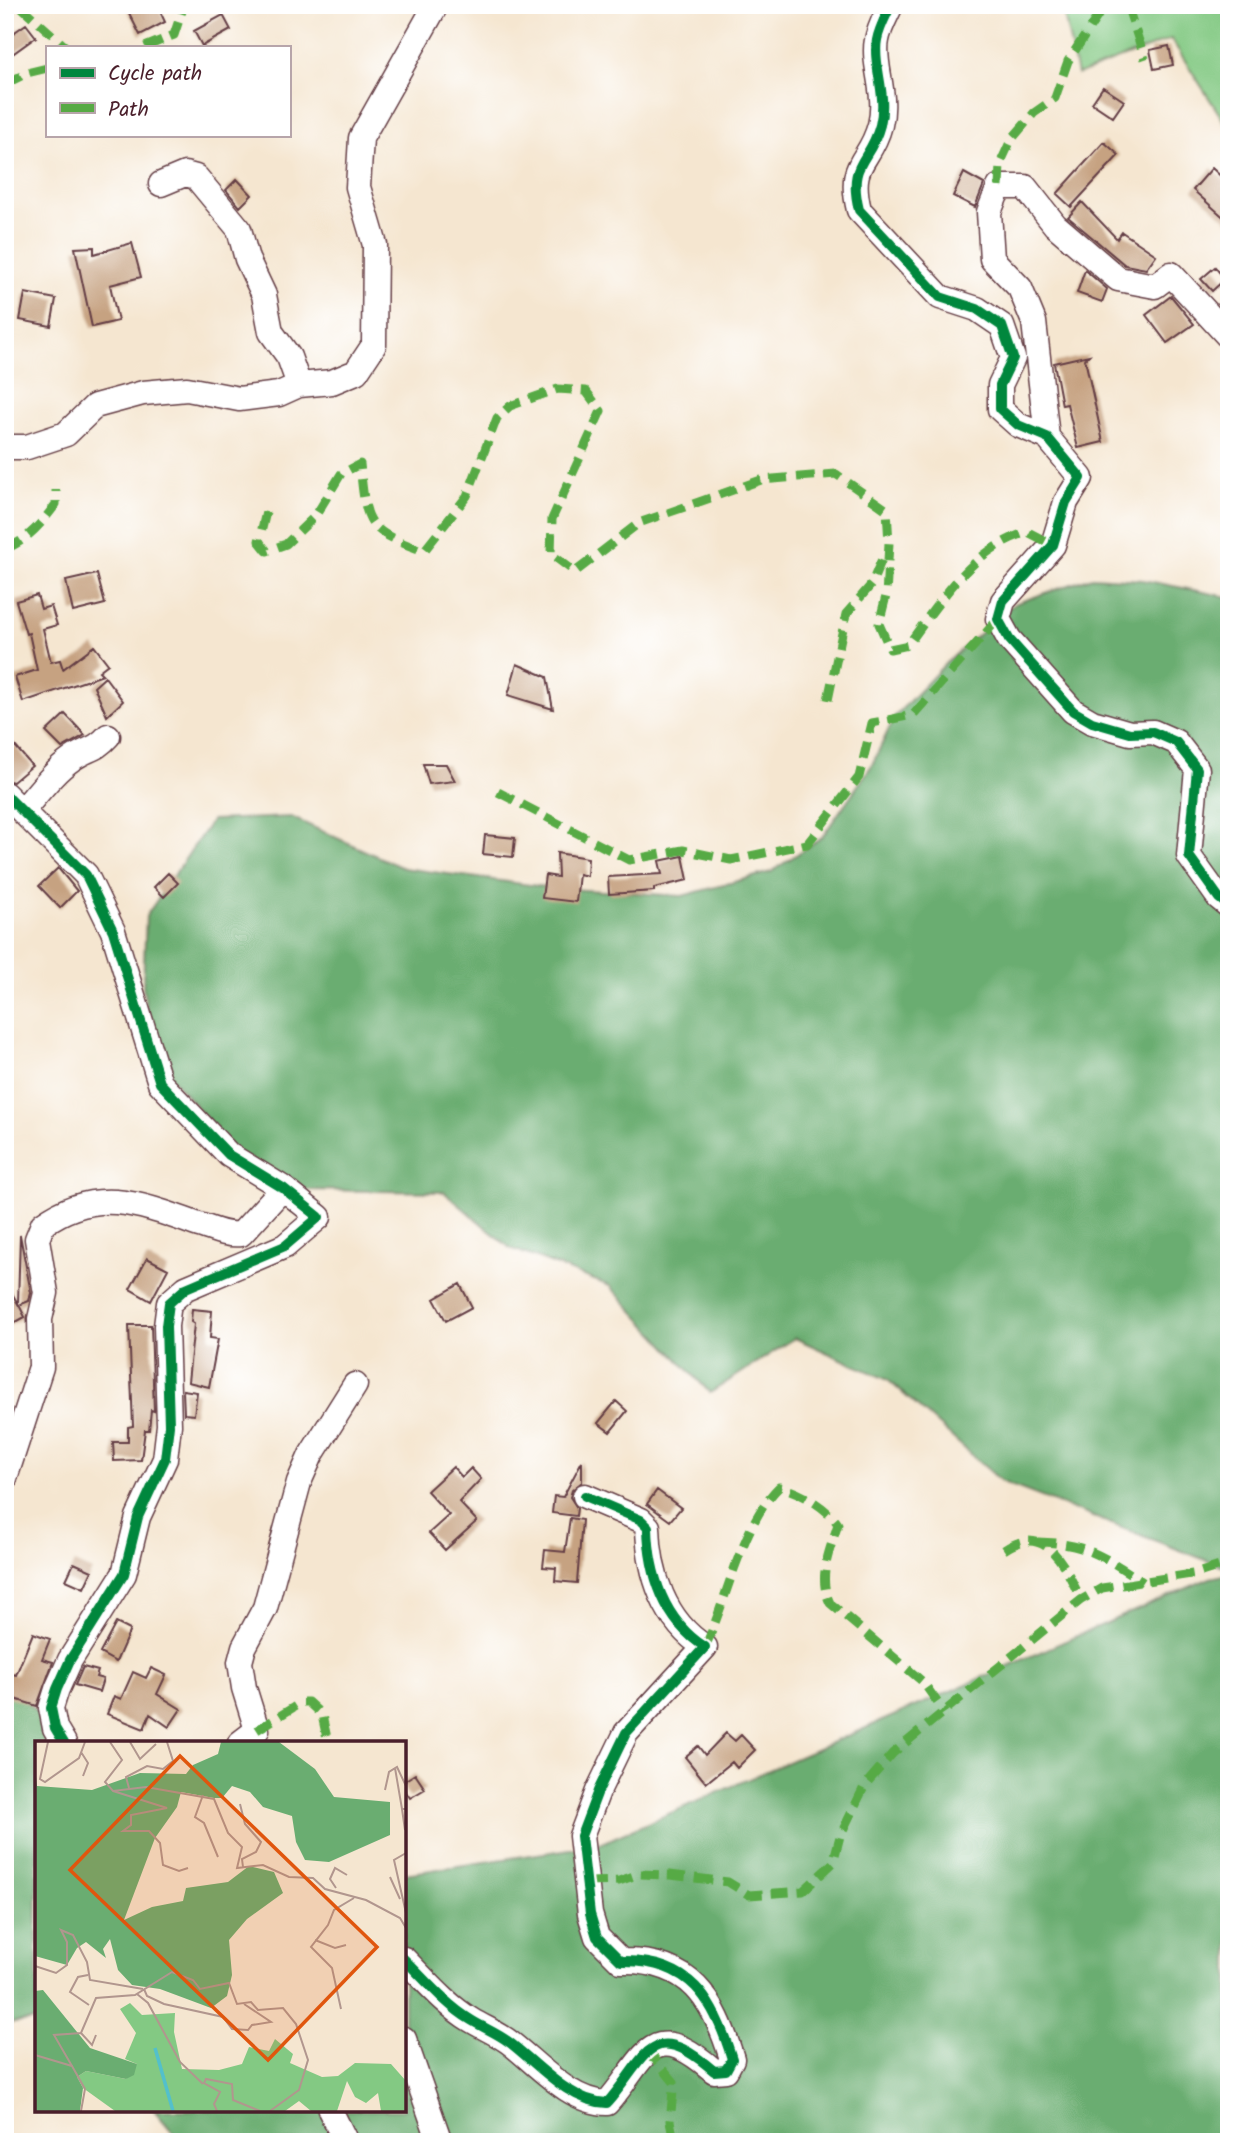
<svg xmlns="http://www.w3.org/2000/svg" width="1234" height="2147" font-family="Kalam,sans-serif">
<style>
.green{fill:#83c983;stroke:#667457;stroke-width:2}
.forest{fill:#6aad71;stroke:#5a664e;stroke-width:2}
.building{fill:#c6a281}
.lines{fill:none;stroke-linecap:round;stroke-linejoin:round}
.minor-casing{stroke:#643d44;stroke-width:27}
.minor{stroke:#fff;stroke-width:24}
.quiet{stroke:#57aa44;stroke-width:9;stroke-dasharray:18 9;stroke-linecap:butt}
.cycleway-casing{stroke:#fff;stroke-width:15}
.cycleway{stroke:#00873e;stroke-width:10}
.inset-river{fill:none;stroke:#53c0cb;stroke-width:3.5}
.inset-road{fill:none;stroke:#b1968e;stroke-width:2}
.view{fill:#e0560e;fill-opacity:0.15;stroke:#e0560e;stroke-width:3.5}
.inset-edge{fill:none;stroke:#4a1f2b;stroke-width:3.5}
</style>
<rect width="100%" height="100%" fill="#fff"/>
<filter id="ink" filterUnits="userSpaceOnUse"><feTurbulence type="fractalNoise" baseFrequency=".0143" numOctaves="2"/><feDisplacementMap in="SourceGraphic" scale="14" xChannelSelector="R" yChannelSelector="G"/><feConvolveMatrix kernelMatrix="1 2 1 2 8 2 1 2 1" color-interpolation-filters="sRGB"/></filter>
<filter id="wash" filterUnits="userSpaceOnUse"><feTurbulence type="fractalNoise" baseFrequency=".00686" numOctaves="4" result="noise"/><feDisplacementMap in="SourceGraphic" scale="28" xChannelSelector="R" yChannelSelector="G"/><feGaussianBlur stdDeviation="1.57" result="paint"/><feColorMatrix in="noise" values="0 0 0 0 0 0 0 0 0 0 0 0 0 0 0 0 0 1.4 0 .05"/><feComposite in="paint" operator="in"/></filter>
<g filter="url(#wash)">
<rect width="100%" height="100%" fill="#f5e6d0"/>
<path class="green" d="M1062,5H1229V129L1171,39L1077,75Z"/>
<path class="forest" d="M1092,577L1143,580L1229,597V1569L1002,1482L888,1380L795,1338L710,1393L610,1286L510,1248L444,1192L305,1190L240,1158L153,1056L143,986L146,916L212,820L291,817L403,868L553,888L682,896L771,872L822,837L872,765L895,716L947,662L1014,604Z
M1229,1574V2142H181L154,2110H404V1874L597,1845L1210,1578Z
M5,1681L49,1724L60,1743H37V2020L5,2024Z"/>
<g id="blocks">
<path class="building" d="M125,5H157L165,22L140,35Z
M223,15L231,30L202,46L194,31Z
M26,24L36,37L11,55L5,47V39Z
M1169,46L1173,65L1154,69L1150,50Z
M1103,87L1124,101L1113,117L1092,103Z
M1104,142L1119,155L1071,207L1057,194Z
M1212,168L1229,184V222L1193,190Z
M964,173L984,184L975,207L953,196Z
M237,179L252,195L240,207L226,190Z
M1082,202L1117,239L1122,232L1156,255L1146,269L1125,265L1068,217Z
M132,243L141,277L110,285L118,321L92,327L75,248L94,247V254Z
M1215,267L1225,279L1212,291L1201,279Z
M1085,270L1107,289L1102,302L1077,293Z
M25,293L56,299L51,326L20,320Z
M1171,296L1194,324L1167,343L1146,315Z
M1089,355L1085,359L1103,442L1078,448L1067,404L1062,405L1054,363Z
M97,574L105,604L73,612L66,581Z
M37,595L41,609L51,606L57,625L43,629L51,662L60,660L63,669L94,646L108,664L99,671L103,675L23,702L15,677L37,670L29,633L26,634L16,601Z
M517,664L547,677L553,709L508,695Z
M105,677L123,701L107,716L94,687Z
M65,714L85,735L62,748L46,732Z
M15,746L32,766L13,782L5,780V754Z
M423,764H446L455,781L429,784Z
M485,835L515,838L513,857L483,854Z
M557,853L588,858L587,876L579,874L576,902L542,898L545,875L558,877Z
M683,856L688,880L654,888V891L609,894L608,877L662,874L659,861Z
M58,868L77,891L60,908L39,886Z
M168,873L178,883L164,897L154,887Z
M20,1235L31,1293L29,1301L19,1305L25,1317L5,1328V1281L18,1304Z
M147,1258L168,1269L151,1301L130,1289Z
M460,1284L472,1307L446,1321L434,1299Z
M192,1309L212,1311L210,1338L218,1339L209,1387L188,1382L194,1324L191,1322Z
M129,1325H151L154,1411L151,1410L149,1430H145L141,1460L114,1461L113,1442H128V1427L133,1426Z
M183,1390L197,1392L194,1415L184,1414Z
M616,1401L627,1411L610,1432L598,1423Z
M582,1461V1482L572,1490L570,1497L577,1508L576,1516L552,1513L554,1496L563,1497Z
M453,1467L462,1477L471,1468L481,1479L459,1502L477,1521L445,1550L429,1533L449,1515L427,1491Z
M657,1490L681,1508L670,1521L647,1504Z
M570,1518L582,1520L577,1583L555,1581L556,1568L543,1567L545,1550L565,1552Z
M74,1563L92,1571L84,1588L66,1580Z
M116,1623L130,1630L116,1662L100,1653Z
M33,1633L50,1639L42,1659L53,1662L37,1706L5,1696V1672L16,1675Z
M83,1667L98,1671L96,1677L103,1679L99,1692L75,1685Z
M151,1668L166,1675L157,1694L181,1709L169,1727L150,1714L144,1729L107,1714L114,1696L121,1699L133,1672L146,1678Z
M726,1733L735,1741L741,1735L755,1750L737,1768L732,1762L706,1783L685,1757L698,1746L705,1755Z
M415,1774L425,1789L410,1798L404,1789V1781Z"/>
</g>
</g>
<g filter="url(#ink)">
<use href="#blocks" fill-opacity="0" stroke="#643d44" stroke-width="2"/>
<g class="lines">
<g class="minor-casing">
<path id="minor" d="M891,5C886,16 879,28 877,40C872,64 888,94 880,125C870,164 847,160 859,210L940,297L977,309L1002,326L1013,358L1000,385V409L1018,425L1047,437L1081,478L1066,502L1053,545L1003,601L998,619L1009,639L1073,711L1092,722L1130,733L1153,732L1176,742L1197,769L1189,856L1219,898L1229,906
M161,184L185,174L196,177L239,229L247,259L264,295L271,332L289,357L299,385
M1047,437L1034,322L1020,288L992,259L989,212L999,187H1025L1055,225L1118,279L1155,286L1171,274L1229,337
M5,447H27L66,434L95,406L143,393L187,389L239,399L279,394L299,385L332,382L356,372L374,345L375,245L358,187L361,138L436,5
M5,794L86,875L113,931L160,1083L229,1155L283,1188L319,1217L285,1246L186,1288L169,1303L166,1326L169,1425L165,1459L138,1517L124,1574L70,1660L57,1689L51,1708L55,1728L64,1743
M22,811C38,793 52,773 72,759C86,749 96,750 108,736
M5,1478L41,1367L40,1319L46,1293L37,1239L43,1224C97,1185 143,1205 199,1225C213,1229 226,1236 241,1234L283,1188
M240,1743L257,1730L244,1688L240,1662L244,1647L265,1608L299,1482L311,1455L355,1385
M404,1959C425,1980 446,2005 471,2020C484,2028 497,2033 509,2042C537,2063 569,2102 607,2103C647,2058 650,2015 714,2071L726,2070L732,2059C714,1999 690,1959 621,1961L597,1937L590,1914L581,1836L598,1791L626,1733L705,1647C664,1621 649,1574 648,1527L641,1520L585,1496
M404,2039L440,2142
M330,2110L346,2142"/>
</g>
<use href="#minor" class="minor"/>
<path class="quiet" d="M19,5L66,47
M1127,5L1145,59
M145,47L174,35L184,5
M5,84L27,73L47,68
M999,187L1000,164L1011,140L1034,113L1055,98L1068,61L1105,5
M266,512L259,541L267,551L286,544L316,515L341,474L360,464C366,524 365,530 424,551L467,496L497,418L510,406L558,389L586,391L601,411L552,519L551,554L575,572L639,523L761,480L836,474L887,510L889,543L886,596L879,624L890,649L908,645C940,601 973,548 1028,532L1053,545
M5,549C28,540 42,523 56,504V490
M828,700L846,614L871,585L885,552
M498,792L629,860L683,850L731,860L807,844L859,777L872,723L913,715L998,619
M1038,1542C1087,1543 1104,1557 1143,1582
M1004,1550C1047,1521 1066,1568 1081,1600
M705,1647C727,1600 742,1523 779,1487C799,1491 826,1507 838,1524C830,1550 817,1577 830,1603L923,1682L945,1713
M257,1730L302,1702H308L322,1715L328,1743
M588,1882L619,1881L640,1874L670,1875L728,1882L749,1895L803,1891L833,1863L840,1836L865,1785L893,1753L1081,1600L1102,1588L1198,1573L1229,1563
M642,2056L654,2058L674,2082L670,2121L674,2140"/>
<g class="cycleway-casing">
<path id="cycleway" d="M891,5C886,16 879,28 877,40C872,64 888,94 880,125C870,164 847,160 859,210L940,297L977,309L1002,326L1013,358L1000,385V409L1018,425L1047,437L1081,478L1066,502L1053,545L1003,601L998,619L1009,639L1073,711L1092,722L1130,733L1153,732L1176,742L1197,769L1189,856L1219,898L1229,906
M5,794L86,875L113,931L160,1083L229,1155L283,1188L319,1217L285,1246L186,1288L169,1303L166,1326L169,1425L165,1459L138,1517L124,1574L70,1660L57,1689L51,1708L55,1728L64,1743
M404,1959C425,1980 446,2005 471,2020C484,2028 497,2033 509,2042C537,2063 569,2102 607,2103C647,2058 650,2015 714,2071L726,2070L732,2059C714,1999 690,1959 621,1961L597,1937L590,1914L581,1836L598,1791L626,1733L705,1647C664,1621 649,1574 648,1527L641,1520L585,1496"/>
</g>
<use href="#cycleway" class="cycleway"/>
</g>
</g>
<g transform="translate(35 1741)">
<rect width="371" height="371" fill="#f5e6d0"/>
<path d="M95,262L107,274L140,272L139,291L147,328L184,329L207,323L214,306L234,310L240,298L258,313L255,322L287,336L303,335L320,322L356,323L371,340V370H346L343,352L331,362L320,356L312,340L302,370H276L264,360L250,370H80L48,347L42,336L51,330L91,338L102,323L90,318L101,292L85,268Z" fill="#83c983"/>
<path d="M186,1H244L280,28L299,56L355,61V94L294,121L270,119L261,101L257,75L228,66L215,51L197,45L187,57H179L146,51L142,66L120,97L89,179L117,166L148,160L151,147L193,141L214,125L239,131L248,152L212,178L194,199L197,234L192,255L176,267L125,248L97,244L83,229L75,198L68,208L71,217L51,201L42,207L32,224L0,215V26L2,45L57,49L105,32L151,33L158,24L183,13ZM8,249L55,307L102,323L99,334L91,338L51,330L42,336L48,347L45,370H0V250Z" fill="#6aad71"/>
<path class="inset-river" d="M120,307L138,370"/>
<path class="inset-road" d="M13,1L5,38L10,41L44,17L50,1M75,1L87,19L70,41L78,50L111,46L179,58L193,92L207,106L202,127L228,124L254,136L278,137L290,148L331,159L365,177L371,187M95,1L105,18L121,3M46,11L53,22L48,35M360,27L367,68H371M94,47L91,36L112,25L128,28L138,20L132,1M350,49L354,31L362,26L371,45M78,50L132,67L96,74V84L88,90H114L125,102L128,124L144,130L153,127M168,54L160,76L169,82L183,116M205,63L210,83L226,101L221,111L207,118L208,126M367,68L370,89M371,112L359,119L371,172M355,136L365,158M301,147L295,138L300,127L312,134M280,199L300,207L311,204M0,225L21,232L32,224V201L26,189L38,194L52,221L55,239L108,248M53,234L43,236L35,251L54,264M109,248L112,255L129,263L188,276L197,288L213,289L217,284L236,281L209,263M102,253L113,262L145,321L168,343M306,268L297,227L276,206L293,184L299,169L319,157M46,292L57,304L61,294M0,314L37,325L19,294L46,292L61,257L100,254L137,231L158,239L165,248L194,242L202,263L216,261L223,269L248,267L261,283L273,319L264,349L235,370M37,325L50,348L46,370M182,370L179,363L185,351L169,342L171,338L197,343L198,359L225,370"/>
<path class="view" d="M145,15L342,206L233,319L35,129Z"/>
<rect width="371" height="371" class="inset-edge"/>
</g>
<rect width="1234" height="2147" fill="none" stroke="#fff" stroke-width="28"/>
<rect x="46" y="46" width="245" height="91" fill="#ffffff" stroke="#b7a5aa" stroke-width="2"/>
<rect x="60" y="68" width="35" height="10" fill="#00873e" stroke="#b7a5aa" stroke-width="2"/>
<text x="108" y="80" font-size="21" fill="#4a1f2b">Cycle path</text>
<rect x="60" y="103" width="35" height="10" fill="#57aa44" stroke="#b7a5aa" stroke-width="2"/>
<text x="108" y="116" font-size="21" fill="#4a1f2b">Path</text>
</svg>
